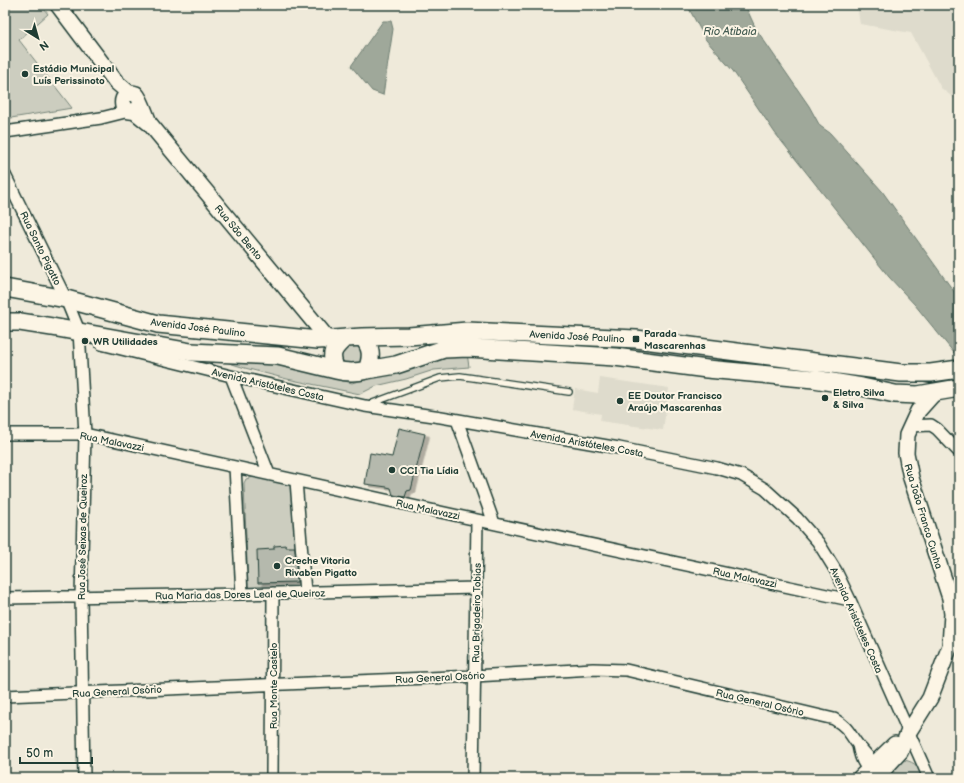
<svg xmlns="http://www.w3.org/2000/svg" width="964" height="783" font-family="'Balsamiq Sans',sans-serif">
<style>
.built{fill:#dedbcc}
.green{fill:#cccdbf;stroke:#76857a}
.water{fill:#9fa89a;stroke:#6c7d71}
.building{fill:#b5b9ad;stroke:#1f3d34;filter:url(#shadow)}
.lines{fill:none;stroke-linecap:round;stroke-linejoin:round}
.lane-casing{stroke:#1f3d34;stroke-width:8}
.street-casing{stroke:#1f3d34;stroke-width:14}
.secondary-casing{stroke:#1f3d34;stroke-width:18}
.primary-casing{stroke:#1f3d34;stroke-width:20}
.lane{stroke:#fcf5e5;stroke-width:5.5}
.street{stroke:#fcf5e5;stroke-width:11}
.secondary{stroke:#fcf5e5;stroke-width:15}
.primary{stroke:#fcf5e5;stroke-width:17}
.poi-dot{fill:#1f3d34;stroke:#fcf5e5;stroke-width:1.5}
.labels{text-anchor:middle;stroke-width:4;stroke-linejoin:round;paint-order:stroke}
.poi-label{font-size:10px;font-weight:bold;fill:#1f3d34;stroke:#fcf5e5;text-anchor:start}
.street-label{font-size:10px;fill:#1f3d34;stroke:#fcf5e5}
.water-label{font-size:11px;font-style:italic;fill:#455d53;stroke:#fcf5e5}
</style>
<defs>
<filter id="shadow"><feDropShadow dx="4.5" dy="2.5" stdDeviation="0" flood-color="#0004"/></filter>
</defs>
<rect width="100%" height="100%" fill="#efeada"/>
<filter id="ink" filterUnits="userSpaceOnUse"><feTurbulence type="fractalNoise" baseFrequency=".025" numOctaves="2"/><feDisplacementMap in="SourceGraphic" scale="8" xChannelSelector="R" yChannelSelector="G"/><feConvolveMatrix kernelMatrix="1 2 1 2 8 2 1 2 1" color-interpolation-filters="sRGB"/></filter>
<g filter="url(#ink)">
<path class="built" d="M857,5H959V102L941,88L911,33L860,24Z
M600,378L669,388L663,430L600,421L601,414L572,409L575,389L598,393Z"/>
<path class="green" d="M5,5H41L48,14L19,40L72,108L5,119Z
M341 355a11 11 0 1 1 22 0a11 11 0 1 1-22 0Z
M172,345L293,363L326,376L352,383L446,353H467L469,367L434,370L406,379L376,386L360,394L287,379L245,368Z
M253,477L293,484L301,584L299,589H248L244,483L246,479Z
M904,760C916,762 919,768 925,778H884L898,762Z"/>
<path class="water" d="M687,5H745L756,29L809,106L820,126L830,133L882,191L955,293L959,299V359L915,305L889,277L775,133L733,71L706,40Z
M383,21H391L393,29L383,95L372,91L351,66Z"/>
<path class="building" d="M399,428L425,434L411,490L407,491L405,497L393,495L391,488L387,487L365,484L370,453L392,457Z
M286,545V547H295L297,582L258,583L257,550L274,549V546Z"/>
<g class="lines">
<g class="lane-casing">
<path id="lane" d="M370,404L440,378L460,376L569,392"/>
</g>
<g class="street-casing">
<path id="street" d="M5,132L101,118L129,111
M5,175L66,299L79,331L85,434L81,597L84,778
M101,344L231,376L365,406L441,417L619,448L717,468L741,475L765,489L797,518L818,542L836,571L850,600L929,778
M231,376L269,474
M457,420L494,523
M911,426L931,425L937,429L959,452
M5,434H85L454,515L850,600
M235,467L242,594
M296,481L305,592
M5,598L242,594L476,588
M5,696L475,676L593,669L626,670L834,719C849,728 848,732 858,745C865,753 872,760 878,770
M858,745C860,757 864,768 874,775
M272,778L273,593
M473,778L477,520"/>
</g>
<g class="secondary-casing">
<path id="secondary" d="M58,5L116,82L129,93
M140,104C139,109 134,112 129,111L123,106C121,97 128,91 136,94C141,99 145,113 148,120
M134,111L150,124L328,339
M860,778L895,744
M876,778L900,752L908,733L930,698L950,646L952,614L950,598L911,478L906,453L907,435L918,411L935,392"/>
</g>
<g class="primary-casing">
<path id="primary" d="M5,288L66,299L158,324L318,340L362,337C372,347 372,357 367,370C356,373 347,373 336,370C329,353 333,349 345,338
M5,322H20L52,327L191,352L278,356L336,370
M362,337L409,336L467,331L636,339L901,373H931L959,369
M367,370L396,365L444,349L468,348L615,357L707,369L814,379L862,387L895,394L918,395L959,388"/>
</g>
<use href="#lane" class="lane"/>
<use href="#street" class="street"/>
<use href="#secondary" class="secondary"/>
<use href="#primary" class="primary"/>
</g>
</g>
<g class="poi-dot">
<circle cx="25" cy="74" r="4"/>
<rect x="632" y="335" width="8" height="8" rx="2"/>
<circle cx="85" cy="341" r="4"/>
<circle cx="825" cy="398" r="4"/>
<circle cx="620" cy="401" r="4"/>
<circle cx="392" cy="470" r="4"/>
<circle cx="277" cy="566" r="4"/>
</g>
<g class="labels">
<g class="poi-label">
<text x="33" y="72">Estádio Municipal<tspan x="33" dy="12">Luís Perissinoto</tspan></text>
<text x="644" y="337">Parada<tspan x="644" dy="12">Mascarenhas</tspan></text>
<text x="93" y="345">WR Utilidades</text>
<text x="833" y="396">Eletro Silva<tspan x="833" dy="12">&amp; Silva</tspan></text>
<text x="628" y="399">EE Doutor Francisco<tspan x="628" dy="12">Araújo Mascarenhas</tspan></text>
<text x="400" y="474">CCI Tia Lídia</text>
<text x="285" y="564">Creche Vitoria<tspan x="285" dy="12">Rivaben Pigatto</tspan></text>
</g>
<g class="street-label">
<text transform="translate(239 232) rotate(50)" y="4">Rua São Bento</text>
<text transform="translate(41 248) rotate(64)" y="4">Rua Santo Pigatto</text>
<text transform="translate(198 327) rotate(7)" y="4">Avenida José Paulino</text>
<text transform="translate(577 336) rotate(3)" y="4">Avenida José Paulino</text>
<text transform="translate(268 384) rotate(13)" y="4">Avenida Aristóteles Costa</text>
<text transform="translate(112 441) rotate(11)" y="4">Rua Malavazzi</text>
<text transform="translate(587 443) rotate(10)" y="4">Avenida Aristóteles Costa</text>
<text transform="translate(428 509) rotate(12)" y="4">Rua Malavazzi</text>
<text transform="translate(924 516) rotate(73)" y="4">Rua João Franco Cunha</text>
<text transform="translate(82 537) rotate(-89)" y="4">Rua José Seixas de Queiroz</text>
<text transform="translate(745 577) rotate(12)" y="4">Rua Malavazzi</text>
<text transform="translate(240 594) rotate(-1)" y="4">Rua Maria das Dores Leal de Queiroz</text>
<text transform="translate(476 613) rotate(-89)" y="4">Rua Brigadeiro Tobias</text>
<text transform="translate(857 620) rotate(66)" y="4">Avenida Aristóteles Costa</text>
<text transform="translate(440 677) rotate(-3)" y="4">Rua General Osório</text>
<text transform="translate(273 686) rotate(-90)" y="4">Rua Monte Castelo</text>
<text transform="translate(117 691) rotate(-3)" y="4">Rua General Osório</text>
<text transform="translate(760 702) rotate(13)" y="4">Rua General Osório</text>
</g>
<g class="water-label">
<text x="730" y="35">Rio Atibaia</text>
</g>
</g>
<rect width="964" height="783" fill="none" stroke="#fcf5e5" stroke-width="20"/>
<rect x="10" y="10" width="944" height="763" fill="none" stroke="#1f3d34" stroke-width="1.5" filter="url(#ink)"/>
<g transform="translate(38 38) rotate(143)" stroke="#fcf5e5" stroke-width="3" paint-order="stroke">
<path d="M0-3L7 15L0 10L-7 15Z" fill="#1f3d34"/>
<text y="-6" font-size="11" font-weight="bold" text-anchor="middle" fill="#1f3d34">N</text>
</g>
<path d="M20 757v6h72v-6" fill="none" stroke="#1f3d34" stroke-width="2"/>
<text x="26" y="757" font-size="12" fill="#1f3d34" stroke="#fcf5e5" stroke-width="3" paint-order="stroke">50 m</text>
</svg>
